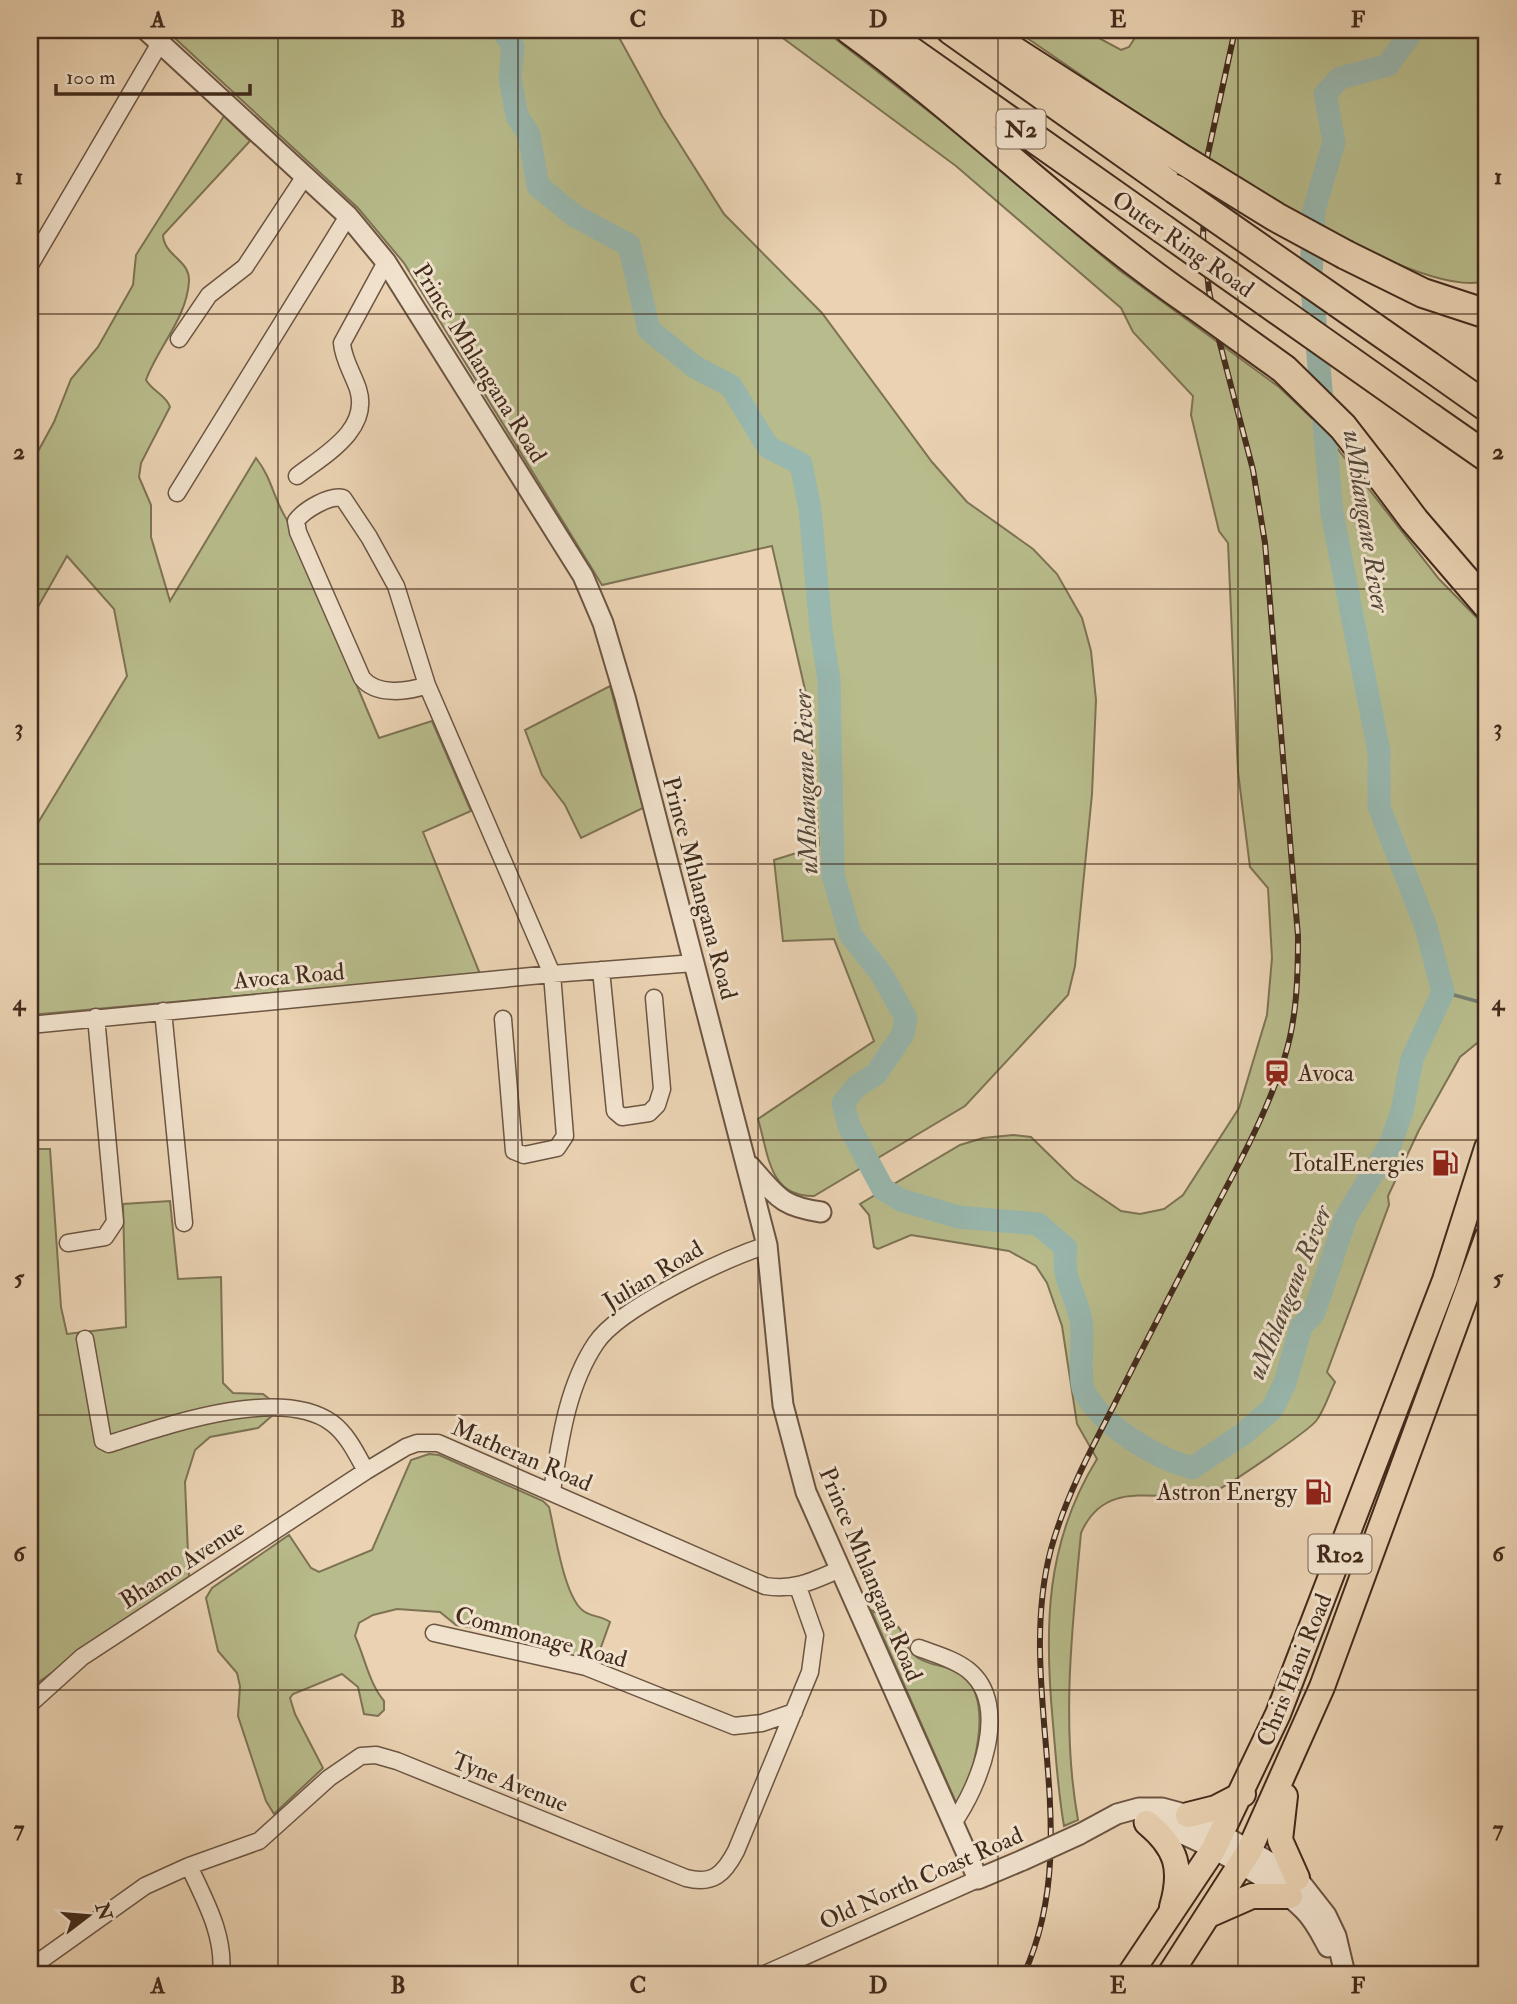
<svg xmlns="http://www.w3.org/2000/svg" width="1517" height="2004" font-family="'IM FELL Double Pica',serif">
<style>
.green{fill:#b8bb8b;stroke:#7d7354;stroke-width:2}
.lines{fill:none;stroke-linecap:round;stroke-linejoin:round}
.stream{stroke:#767f74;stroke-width:3.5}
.river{stroke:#98b7ae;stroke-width:23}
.minor-casing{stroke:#6c5542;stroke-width:19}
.tertiary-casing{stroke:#6c5542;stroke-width:23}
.primary-casing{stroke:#422b1c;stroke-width:28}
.motorway-casing{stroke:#422b1c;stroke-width:32}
.minor{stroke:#f1e2cd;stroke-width:16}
.tertiary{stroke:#f1e2cd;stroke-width:19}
.primary{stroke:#ead2b2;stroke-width:24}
.motorway{stroke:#ead2b2;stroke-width:28}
.rail-casing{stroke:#422b1c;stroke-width:6}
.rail{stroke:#f1e2cd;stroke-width:3.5;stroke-dasharray:10;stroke-linecap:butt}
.tertiary-bridge-casing{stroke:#6c5542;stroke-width:23;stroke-linecap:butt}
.motorway-bridge-casing{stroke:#422b1c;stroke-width:32;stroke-linecap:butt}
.tertiary-bridge{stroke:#f1e2cd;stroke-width:19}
.motorway-bridge{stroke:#ead2b2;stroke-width:28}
.grid{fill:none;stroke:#422b1c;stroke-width:2;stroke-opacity:0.55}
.labels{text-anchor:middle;stroke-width:6;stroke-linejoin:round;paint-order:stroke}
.shield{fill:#f1e2cd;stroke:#766251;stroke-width:2}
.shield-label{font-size:23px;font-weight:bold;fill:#422b1c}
.street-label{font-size:24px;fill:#422b1c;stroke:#f1e2cd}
.poi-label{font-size:24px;fill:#422b1c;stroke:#f1e2cd;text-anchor:end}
.water-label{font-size:26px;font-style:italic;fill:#534739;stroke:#f1e2cd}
.neatline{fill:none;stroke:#422b1c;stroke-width:2.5}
.grid-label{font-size:23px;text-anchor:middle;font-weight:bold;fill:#422b1c}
</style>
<rect width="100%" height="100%" fill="#ead2b2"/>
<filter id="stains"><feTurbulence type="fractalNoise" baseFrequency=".00286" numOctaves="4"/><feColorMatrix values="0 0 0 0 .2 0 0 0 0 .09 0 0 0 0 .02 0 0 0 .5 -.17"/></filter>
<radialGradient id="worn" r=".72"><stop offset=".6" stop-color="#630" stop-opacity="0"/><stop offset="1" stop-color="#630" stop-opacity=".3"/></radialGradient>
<path class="green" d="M166,30H615L662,116L724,214L822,313L932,462L967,502L1033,549L1057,574L1082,618L1091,651L1096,700L1092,794L1075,966L1068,995L965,1106L814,1196C769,1197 769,1156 758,1119L874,1041L834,939L783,941L774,860L819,846L809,707L772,546L602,585L404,263L358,208Z
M772,30H824L941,121L1119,270L1279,387L1319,425L1439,579L1487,628V1035L1460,1057L1419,1130L1388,1196L1389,1205L1327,1372L1335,1382C1329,1394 1324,1411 1316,1421C1308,1431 1228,1486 1215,1491C1168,1509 1108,1471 1081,1533C1072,1628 1061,1726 1078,1820L1064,1826C1058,1792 1056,1758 1053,1724C1044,1628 1045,1543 1097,1459L1077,1424L1062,1326L1047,1283L1036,1266L1009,1251L911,1235L878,1249L874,1247L869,1215L860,1204L960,1145L983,1138L1013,1135L1031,1137L1074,1179L1121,1211L1140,1214L1164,1209L1183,1195L1239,1108L1267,1015L1272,958L1268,888L1250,867L1238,772L1228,543L1219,531L1191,415L1193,396L1133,332L1121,308L956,166Z
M1015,30H1084L1121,50L1129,47L1140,30H1487V281C1402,307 1095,83 1015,30Z
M224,116L250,141L163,235C164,256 190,260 189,281C187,318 158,347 146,380C153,392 166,395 170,407L141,463L139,477L151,505V537L170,601L256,458C273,480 272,496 287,520L379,738L432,721L471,811L423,832L480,974L30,1015V836L127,676L114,609L67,556L30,621V466L54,422L71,379L98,347L133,285L136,255Z
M610,686L643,808L581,838L565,805L542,775L525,730Z
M30,1149H50L61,1307L67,1334L126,1327L123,1204L170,1201L178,1279L221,1277L223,1383L233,1393L263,1394L272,1401L274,1414L258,1428L210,1437L195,1450L185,1482L189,1577L30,1688Z
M429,1454L439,1455L543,1501L549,1507C555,1531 564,1600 585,1612C593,1617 602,1616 610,1622L597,1658L590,1662L507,1633L456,1625L440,1612L397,1609L373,1615L359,1623L355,1636C365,1658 369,1683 384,1701V1710L378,1716L364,1714L358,1687L342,1674L293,1694L290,1698L295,1714L323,1768L274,1814L266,1801L238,1716L240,1686L237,1673L218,1651L206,1598L212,1588L289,1535L311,1568L319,1572L372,1550L411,1460Z
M871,1610C882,1616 895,1620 901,1631C907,1641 907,1651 918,1658C932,1667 950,1665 963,1675C995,1703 973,1774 958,1807Z"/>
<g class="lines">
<path class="stream" d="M1443,992L1487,1004"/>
<path class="river" d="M502,30L513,46L510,78L517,116L529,135L538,186L575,216L629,245L649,330L695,367L731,386L768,447L801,464L810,509L821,629L829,680L833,875L850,934L882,975L906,1018L903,1034L876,1074L857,1086L843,1103L849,1126L883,1189L901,1200L958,1217L1038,1224L1066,1248C1061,1280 1076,1293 1081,1321C1084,1339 1078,1377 1084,1391C1102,1426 1155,1458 1192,1468L1243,1434L1272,1409L1285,1383L1301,1327L1314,1313L1346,1217L1390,1145L1402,1111L1412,1059L1443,992L1426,927L1379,807V752L1332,513L1311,276L1314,210L1334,142L1325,94L1340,78L1388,65L1413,30"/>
<g class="minor-casing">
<path id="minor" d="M30,265L160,43
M179,339L209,295L245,267L305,176
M297,476C324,455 371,430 358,389C353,374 343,359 342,343L386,262
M177,493L348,216
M427,685C408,692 376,696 362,678L298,532L296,521C304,510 329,495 343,498L369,537L396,586L427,685L552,974L565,1136L557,1148L524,1155L514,1151L503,1019
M601,970L615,1111L622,1117L649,1113L657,1105L662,1089L654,998
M163,1011L184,1223
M30,1025L552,974L694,963
M68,1243L105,1237L115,1222L96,1017
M85,1339L103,1441L109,1444C165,1426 280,1385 332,1423C348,1435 357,1455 366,1471
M552,1491C560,1441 567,1386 596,1343C620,1307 725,1259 767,1245
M434,1633L586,1667L734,1726L762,1723L794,1712
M919,1648C935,1654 954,1659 968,1670C1012,1705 979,1787 953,1823
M30,1704L82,1657L366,1471L406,1447L417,1443H438L765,1586C793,1591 813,1581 838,1570
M189,1866C205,1901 225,1935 221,1974
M30,1968L145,1886L189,1866L259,1841L329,1778L361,1756L376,1755L397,1761L686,1878C713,1885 724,1874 736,1851L810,1672L815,1635L798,1587
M765,1974L978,1879"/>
</g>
<g class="tertiary-casing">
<path id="tertiary" d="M146,30L348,216L386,262L583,576L603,623L625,697L767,1245L783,1405L806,1492L978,1879L1023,1860
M750,1166C777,1196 780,1206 821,1212
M1144,1822C1186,1829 1274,1879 1304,1910C1315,1921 1321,1934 1328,1947
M1080,1834L1117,1814L1139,1808H1162L1188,1815L1297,1878L1326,1915L1336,1936L1345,1974"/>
</g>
<g class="primary-casing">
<path id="primary" d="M1285,1796L1280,1840L1297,1878
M1188,1815L1216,1808L1243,1794
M1147,1823C1177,1848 1183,1869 1172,1907
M1211,1914L1252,1896H1290
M1130,1974L1213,1850L1278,1714L1445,1280L1487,1148
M1170,1974L1249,1851L1322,1687L1487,1238"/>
</g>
<g class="motorway-casing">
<path id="motorway" d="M850,30C969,117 1074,222 1195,305
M951,30L1175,189
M992,37L1185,161
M899,43L1163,229
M1346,255L1423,293L1487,314
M1429,366L1487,407
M1431,418L1487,457
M1381,476L1414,520L1487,605"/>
</g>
<use href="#minor" class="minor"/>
<use href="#tertiary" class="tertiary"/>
<use href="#primary" class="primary"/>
<use href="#motorway" class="motorway"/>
<g class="rail-casing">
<path id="rail" d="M1024,1974C1087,1836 1014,1688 1051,1549C1065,1499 1089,1453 1113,1407C1145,1343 1178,1280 1211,1216C1239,1164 1267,1113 1285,1056C1297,1017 1298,976 1298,936L1265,543L1253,470L1219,340L1209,291L1203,236L1207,158L1235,30"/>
</g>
<use href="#rail" class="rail"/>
<g class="tertiary-bridge-casing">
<path id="tertiary-bridge" d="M1023,1860L1080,1834"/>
</g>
<g class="motorway-bridge-casing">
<path id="motorway-bridge" d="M1185,161L1276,217L1346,255
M1175,189L1429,366
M1163,229L1431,418
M1195,305L1284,369L1343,427L1381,476"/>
</g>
<use href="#tertiary-bridge" class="tertiary-bridge"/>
<use href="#motorway-bridge" class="motorway-bridge"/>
</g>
<path class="grid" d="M278,30V1974M518,30V1974M758,30V1974M998,30V1974M1238,30V1974M30,314H1487M30,589H1487M30,864H1487M30,1140H1487M30,1415H1487M30,1690H1487"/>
<defs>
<g id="station-bare" transform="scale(2.1)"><path d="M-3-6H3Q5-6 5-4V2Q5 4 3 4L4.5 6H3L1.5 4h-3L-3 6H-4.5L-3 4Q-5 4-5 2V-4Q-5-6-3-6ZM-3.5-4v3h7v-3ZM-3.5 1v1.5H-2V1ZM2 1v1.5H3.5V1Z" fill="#8f2418" stroke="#f1e2cd" stroke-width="2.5" paint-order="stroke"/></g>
<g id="fuel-bare" transform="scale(2.1)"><path d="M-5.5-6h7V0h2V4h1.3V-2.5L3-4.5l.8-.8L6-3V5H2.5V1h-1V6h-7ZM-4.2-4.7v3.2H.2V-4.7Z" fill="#8f2418" stroke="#f1e2cd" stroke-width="2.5" paint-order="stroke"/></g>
</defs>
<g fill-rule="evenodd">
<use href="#station-bare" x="1277" y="1073"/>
<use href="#fuel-bare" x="1445" y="1163"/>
<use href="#fuel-bare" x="1318" y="1492"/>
</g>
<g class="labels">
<g class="shield">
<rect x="996.5" y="109.5" width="49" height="39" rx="5"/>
<rect x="1308.5" y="1534.5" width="63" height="39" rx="5"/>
</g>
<g class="shield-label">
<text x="1021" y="137">N2</text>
<text x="1340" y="1562">R102</text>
</g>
<g class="street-label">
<text transform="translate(1183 244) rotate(35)" y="8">Outer Ring Road</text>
<text transform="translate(480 363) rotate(58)" y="8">Prince Mhlangana Road</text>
<text transform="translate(700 888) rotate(75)" y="8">Prince Mhlangana Road</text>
<text transform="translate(289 976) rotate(-5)" y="8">Avoca Road</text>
<text transform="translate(653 1275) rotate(-31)" y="8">Julian Road</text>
<text transform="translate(522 1455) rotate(23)" y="8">Matheran Road</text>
<text transform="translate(182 1564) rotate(-33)" y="8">Bhamo Avenue</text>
<text transform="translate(871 1574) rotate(67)" y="8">Prince Mhlangana Road</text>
<text transform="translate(541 1637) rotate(15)" y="8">Commonage Road</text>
<text transform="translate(1294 1670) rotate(-68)" y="8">Chris Hani Road</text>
<text transform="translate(510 1782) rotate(22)" y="8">Tyne Avenue</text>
<text transform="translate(921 1878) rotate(-24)" y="8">Old North Coast Road</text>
</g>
<g class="poi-label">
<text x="1298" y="1081" text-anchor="start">Avoca</text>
<text x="1424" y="1171">TotalEnergies</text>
<text x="1297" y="1500">Astron Energy</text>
</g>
<g class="water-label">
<text transform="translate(1367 521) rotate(81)" y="9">uMhlangane River</text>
<text transform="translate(805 782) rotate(-92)" y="9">uMhlangane River</text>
<text transform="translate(1289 1292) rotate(-68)" y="9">uMhlangane River</text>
</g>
</g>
<rect width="1517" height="2004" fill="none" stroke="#ead2b2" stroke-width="77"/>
<g transform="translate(88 1916) rotate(74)" stroke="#f1e2cd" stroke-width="5" paint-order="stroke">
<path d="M0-5L12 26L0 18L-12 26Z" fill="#422b1c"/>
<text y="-10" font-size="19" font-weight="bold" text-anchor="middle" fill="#422b1c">N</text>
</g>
<path d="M56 84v10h194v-10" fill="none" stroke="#422b1c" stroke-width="3.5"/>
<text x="66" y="84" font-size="21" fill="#422b1c" stroke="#f1e2cd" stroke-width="5" paint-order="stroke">100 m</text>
<rect x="38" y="38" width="1440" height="1928" class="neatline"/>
<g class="grid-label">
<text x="158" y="27">A</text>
<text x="398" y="27">B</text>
<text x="638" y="27">C</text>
<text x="878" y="27">D</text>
<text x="1118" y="27">E</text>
<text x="1358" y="27">F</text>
<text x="19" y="184">1</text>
<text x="1498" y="184">1</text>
<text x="19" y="459">2</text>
<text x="1498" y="459">2</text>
<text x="19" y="735">3</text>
<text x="1498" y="735">3</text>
<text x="19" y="1010">4</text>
<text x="1498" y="1010">4</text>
<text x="19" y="1285">5</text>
<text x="1498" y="1285">5</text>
<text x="19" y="1561">6</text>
<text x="1498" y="1561">6</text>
<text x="19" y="1836">7</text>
<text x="1498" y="1836">7</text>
<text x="158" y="1993">A</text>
<text x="398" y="1993">B</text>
<text x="638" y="1993">C</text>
<text x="878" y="1993">D</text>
<text x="1118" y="1993">E</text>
<text x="1358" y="1993">F</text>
</g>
<rect width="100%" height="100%" filter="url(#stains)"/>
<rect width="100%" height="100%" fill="url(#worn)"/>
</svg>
